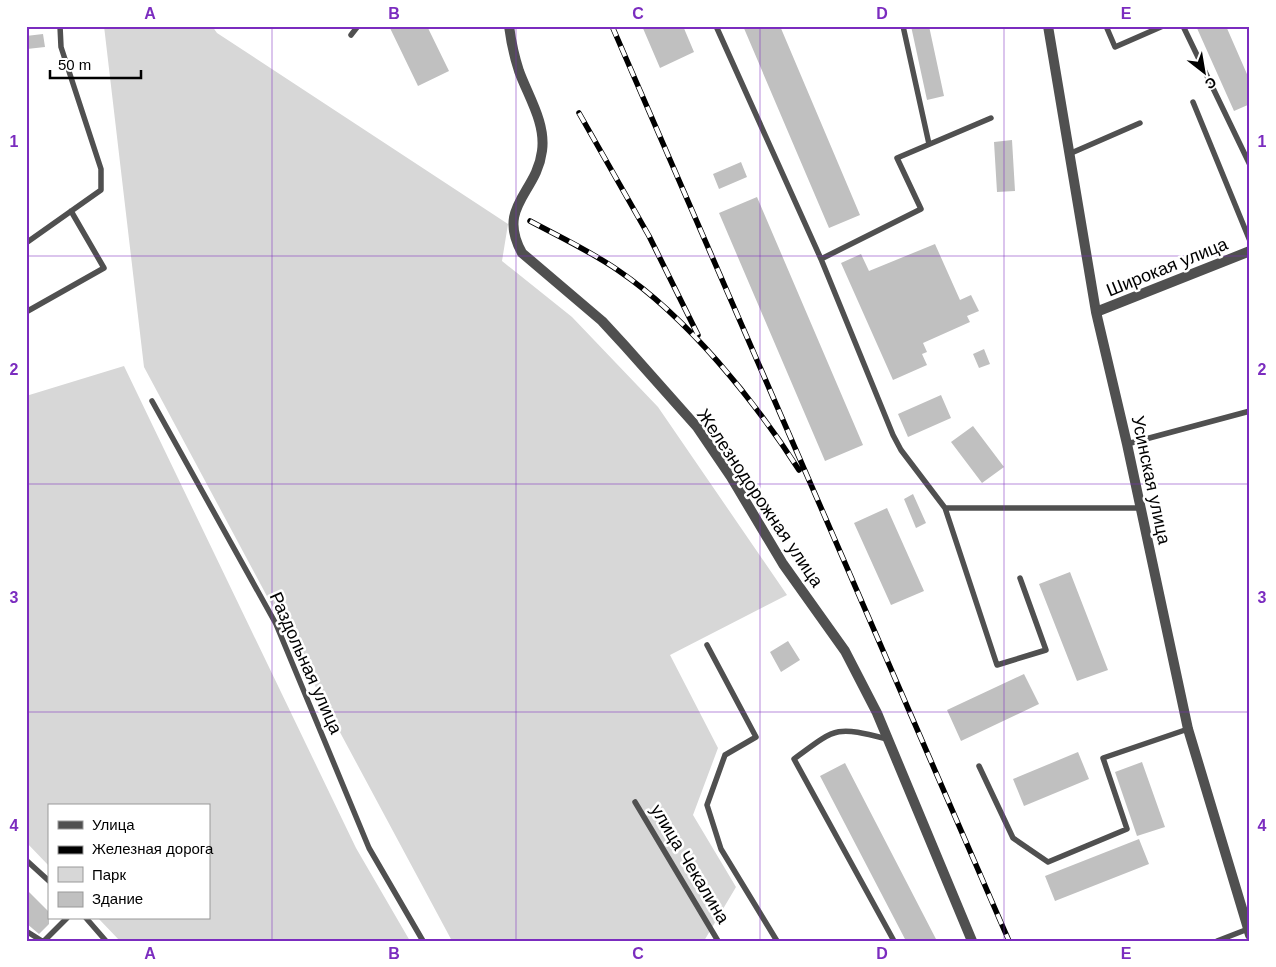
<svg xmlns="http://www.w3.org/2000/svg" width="1276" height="967" font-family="Helvetica,sans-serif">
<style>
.green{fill:#d7d7d7}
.building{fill:#c0c0c0}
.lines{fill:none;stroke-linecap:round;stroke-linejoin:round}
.service{stroke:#505050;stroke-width:5.5}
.minor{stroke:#505050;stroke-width:10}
.rail-casing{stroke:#000;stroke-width:5.5}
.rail{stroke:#fff;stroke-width:4;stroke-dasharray:11;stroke-linecap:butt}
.grid{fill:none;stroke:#7b2cbf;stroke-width:1;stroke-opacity:0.55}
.labels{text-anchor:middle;stroke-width:5;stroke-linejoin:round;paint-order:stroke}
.street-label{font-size:18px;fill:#000;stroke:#fff}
.neatline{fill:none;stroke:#7b2cbf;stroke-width:2}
.grid-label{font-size:16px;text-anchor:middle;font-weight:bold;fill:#7b2cbf}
</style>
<rect width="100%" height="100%" fill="#fff"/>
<path class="green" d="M104,26H212L217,33L508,224L502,261L572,317L658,407L787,595L670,655L718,748L693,815L736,887L704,941H452L144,367Z
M124,366L356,848L410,941H120L98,918H209V806H49V866L26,842V396Z"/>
<path class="building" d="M389,26H427L449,71L418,86Z
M642,26H683L694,52L660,68Z
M743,26H780L860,215L829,228Z
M911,26H929L944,96L927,100Z
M1196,26H1226L1250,81V104L1234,111Z
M43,34L45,47L27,49L26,36Z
M1012,140L1015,191L997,192L994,142Z
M741,162L747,177L719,189L713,174Z
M757,197L863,445L825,461L719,213Z
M935,244L960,300L971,295L979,311L967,316L970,322L923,343L927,352L922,354L927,365L893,380L841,263L861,254L869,271Z
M984,349L990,364L979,368L973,354Z
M941,395L951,418L908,437L898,414Z
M973,426L1004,467L982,483L951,442Z
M913,494L926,523L916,528L904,499Z
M887,508L924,591L891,605L854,523Z
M1070,572L1108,670L1077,681L1039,584Z
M788,641L800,660L781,672L770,652Z
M1024,674L1039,704L961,741L947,710Z
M1078,752L1089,779L1024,806L1013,779Z
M1142,762L1165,827L1137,836L1115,772Z
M845,763L937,941H906L820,776Z
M1139,839L1149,864L1055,901L1045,876Z
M26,889L49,912V924L39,934L26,923Z"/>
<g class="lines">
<path class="service" d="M716,26L821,259L893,435L901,450L945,508L997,665L1046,650L1020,578
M903,26L929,144
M1106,26L1115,47L1163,26
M1183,26L1250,165
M351,35L358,26
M1193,102L1250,241
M1069,154L1140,123
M26,243L101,190V169L61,47L60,26
M821,259L921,209L897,158L991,118
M26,312L104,268L71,211
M152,401L276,624L369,848L423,941
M1127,444L1250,411
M945,508H1140
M707,645L756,737L725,755L707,805L721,849L777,941
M887,739C835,726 837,727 794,759L894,941
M979,766L1013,838L1048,862L1127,829L1103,758L1188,729
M635,802L718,941
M26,860L49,881
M86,918L106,941
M26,931L42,941
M44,941L67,918
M1217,941L1248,929"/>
<path class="minor" d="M509,26C511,41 514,56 519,71C528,96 546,123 542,151C537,193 496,206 522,253L602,321L625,346L697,427L731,477L783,564L845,651L877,713L972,941
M1048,26L1096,312L1127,444L1188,729L1250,935
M1096,312L1250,251"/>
<g class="rail-casing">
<path id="rail" d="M612,26L1009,941
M579,113L649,236L698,335
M530,221C560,237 592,252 619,271C688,318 754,400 799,470"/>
</g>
<use href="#rail" class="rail"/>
</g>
<path class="grid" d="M272,26V941M516,26V941M760,26V941M1004,26V941M26,256H1250M26,484H1250M26,712H1250"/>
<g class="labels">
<g class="street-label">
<text transform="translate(1167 267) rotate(-22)" y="6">Широкая улица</text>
<text transform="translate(1151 480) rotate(78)" y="6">Усинская улица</text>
<text transform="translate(760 498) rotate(56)" y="6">Железнодорожная улица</text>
<text transform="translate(306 663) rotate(66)" y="6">Раздольная улица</text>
<text transform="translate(690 864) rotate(59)" y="6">улица Чекалина</text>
</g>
</g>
<rect width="1276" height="967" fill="none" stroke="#ffffff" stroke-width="55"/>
<rect x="48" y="804" width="162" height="115" fill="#ffffff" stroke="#999999"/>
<rect x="58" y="821" width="25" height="8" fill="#505050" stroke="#999999"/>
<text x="92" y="830" font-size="15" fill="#000000">Улица</text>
<rect x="58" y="846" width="25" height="8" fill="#000000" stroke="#999999"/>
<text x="92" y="854" font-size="15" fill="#000000">Железная дорога</text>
<rect x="58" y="867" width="25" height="15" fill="#d7d7d7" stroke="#999999"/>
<text x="92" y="880" font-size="15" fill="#000000">Парк</text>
<rect x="58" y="892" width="25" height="15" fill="#c0c0c0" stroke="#999999"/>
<text x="92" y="904" font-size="15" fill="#000000">Здание</text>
<g transform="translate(1204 72) rotate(149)" stroke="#ffffff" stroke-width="4" paint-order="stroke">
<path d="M0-4L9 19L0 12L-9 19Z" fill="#000000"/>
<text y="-8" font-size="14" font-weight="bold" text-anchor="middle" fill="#000000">С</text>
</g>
<path d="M50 70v8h91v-8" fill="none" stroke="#000000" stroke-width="2.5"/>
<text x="58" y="70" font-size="15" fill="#000000" stroke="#ffffff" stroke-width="4" paint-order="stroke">50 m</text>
<rect x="28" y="28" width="1220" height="912" class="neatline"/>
<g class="grid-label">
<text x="150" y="19">A</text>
<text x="394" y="19">B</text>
<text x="638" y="19">C</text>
<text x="882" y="19">D</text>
<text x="1126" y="19">E</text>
<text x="14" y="147">1</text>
<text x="1262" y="147">1</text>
<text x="14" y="375">2</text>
<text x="1262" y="375">2</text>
<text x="14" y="603">3</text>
<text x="1262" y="603">3</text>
<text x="14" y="831">4</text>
<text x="1262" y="831">4</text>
<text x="150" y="959">A</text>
<text x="394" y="959">B</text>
<text x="638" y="959">C</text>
<text x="882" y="959">D</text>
<text x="1126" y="959">E</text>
</g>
</svg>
